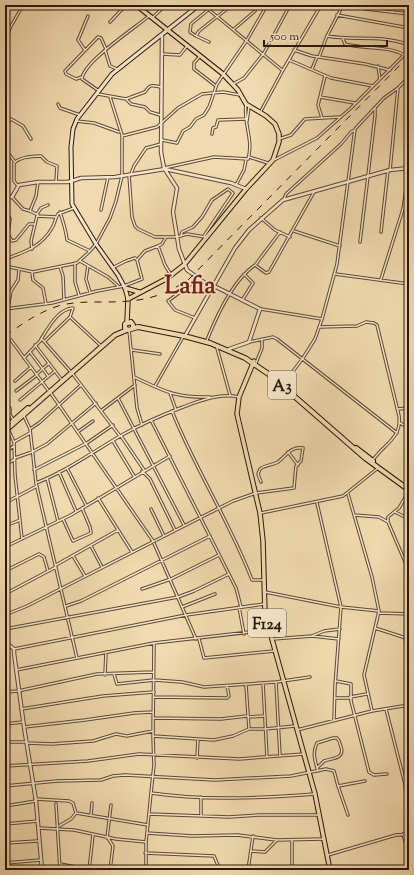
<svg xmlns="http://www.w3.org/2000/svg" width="414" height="875" font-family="'Sorts Mill Goudy',serif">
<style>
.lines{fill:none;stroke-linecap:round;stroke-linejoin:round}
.minor-casing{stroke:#5c4735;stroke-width:3.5}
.tertiary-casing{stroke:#5c4735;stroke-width:4.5}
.secondary-casing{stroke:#2b160c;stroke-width:5}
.primary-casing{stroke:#2b160c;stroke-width:5.5}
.trunk-casing{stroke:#2b160c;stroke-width:6}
.minor{stroke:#f6e7cb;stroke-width:1.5}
.tertiary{stroke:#f6e7cb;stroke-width:2.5}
.secondary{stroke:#f6e7cb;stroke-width:3}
.primary{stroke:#f1daaf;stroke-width:3.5}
.trunk{stroke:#f1daaf;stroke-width:4}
.rail{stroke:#2b160c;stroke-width:1;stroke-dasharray:7 7;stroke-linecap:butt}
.labels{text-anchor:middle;stroke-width:3;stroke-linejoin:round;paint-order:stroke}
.shield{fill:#f6e7cb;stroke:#685545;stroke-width:1}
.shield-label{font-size:16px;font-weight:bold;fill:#2b160c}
.town-label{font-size:25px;font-weight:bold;fill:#7a1f14;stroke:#f6e7cb}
</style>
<rect width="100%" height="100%" fill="#f1daaf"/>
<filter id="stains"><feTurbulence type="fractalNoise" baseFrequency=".005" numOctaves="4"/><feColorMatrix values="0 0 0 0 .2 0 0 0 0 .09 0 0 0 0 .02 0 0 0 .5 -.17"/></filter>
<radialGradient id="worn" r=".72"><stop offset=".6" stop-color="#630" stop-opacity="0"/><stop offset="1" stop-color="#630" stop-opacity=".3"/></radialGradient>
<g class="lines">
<g class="minor-casing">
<path id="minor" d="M203,5L282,70
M343,5L327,36L319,57L365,64L390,70
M355,5L366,9L409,14
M392,12L393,5
M337,15L409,28
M153,17L166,5
M110,22L126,5
M5,24L10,28
M234,29L255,11
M196,36L190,32L191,24L208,10
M327,36C354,41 382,34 409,45
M343,39L345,44C363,49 390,46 404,55
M209,42L196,36L199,31L232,5
M5,44L10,28L23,5
M85,50L78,40L88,16
M105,50L110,66L117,69
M294,50L312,56L319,57
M162,54L180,55L187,46
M200,56L194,63V69L216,86
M289,60L331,78L373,86
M378,66L380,79
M312,69L317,57
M82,77L76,79L66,74L65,71L98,37L101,38L106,49
M233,84L244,78L264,53L290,5
M99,91L82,79C83,62 135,28 149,16
M98,94L126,99L145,92C150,84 152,85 161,87
M110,97L122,135
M320,97L355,103
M126,99L131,104L145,107L150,112L160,115
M58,104L60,108L80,115
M261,111L283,70L321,5
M322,118L318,105L325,76
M76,121L94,123L119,132
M247,121L249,107
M212,134L213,128L216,127L218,120L245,119
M5,136L7,124L11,119L23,126L31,139
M279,139L291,135L305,119L340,117
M162,140L177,143L183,131L190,127L196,119L204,115L209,107L217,84L247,40L267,5
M5,145L8,153L15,162
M249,157L268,163
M274,160L317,138L351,108L409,50
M164,168L214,157L248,159C254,140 243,123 246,104
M390,170L398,88
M131,174L134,166L146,148L161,144
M129,175L132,217L135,226L138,229L155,237H177L187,234L205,237
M368,175L375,116V108
M38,182L36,196L30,211L38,215
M236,185L244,170L246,160
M18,186L14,181V163C20,157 32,156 41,156L47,162L57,166L56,182
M12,197L23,209L30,211
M284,199L286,194L341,144L351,132L355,130
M5,207L10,219L8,234L12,241L16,240L29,224H35
M403,209L409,210
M101,210L108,177
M60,212C63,222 66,230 67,240L90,251
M37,214L41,208L48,205
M261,218L275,230L290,237
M294,231L340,246
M381,232L388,170
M181,235L182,232L193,227L202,217L212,200L228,189L233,193L204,236
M166,237L162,244L158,246L165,265L171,275
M360,242L368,176
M32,249L31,241L37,216L56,217
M80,261L108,277L118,286
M75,263V282L79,295
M256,264L280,232
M5,265L8,258C25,252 42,246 52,228C55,224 55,218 58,214L74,208
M5,266L33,272L77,263L88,253L96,244L110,218L116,201L122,176V136L157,127L178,108L202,94L223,92L240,95
M88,266L86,279L90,292
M60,267L63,276L64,300
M114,267L126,261L135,258L137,260L145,251L158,246
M32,272L33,280L43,288L46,304
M335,274L409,284
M381,279L403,209L409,170
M243,299L253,283L244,274
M8,308L11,291L18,280L19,270
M5,309L52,303L97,291L124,286L142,279L137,260
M261,309L322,319
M70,317L100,345
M195,318L175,310L168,301L198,279
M319,327L357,326L366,322L374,323L377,325L399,416C402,438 384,444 373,460
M129,330L137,408L142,425
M41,339C49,327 58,309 73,308L70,317L45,341
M11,340L48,390
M207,340C217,315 233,280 255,265L266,273L269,272L314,192
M249,342L273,337L277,339L397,433
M35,345L61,379
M217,348L230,395
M132,350L160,354
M30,352L48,376
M24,358L42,339L70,371
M256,363L262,348V339
M72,373L120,436
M37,374L49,363
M134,377C164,391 175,398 210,397
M15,381L31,367
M284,383L303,358L315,339L322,319L337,264L355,129L384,98L398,88L409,77
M155,386L183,337
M16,391L37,375
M50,392L153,541L196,639
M170,393L176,410
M118,398L184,525
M20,400L55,371
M5,404L10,408V414L13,420
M397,409L409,408
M102,410L135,385
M172,411C195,469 230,522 252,580H263
M24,416L30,429L36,483L77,658
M151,420L236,588L241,607
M400,423L409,428
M8,429L14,442L15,475L22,539
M30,429L39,423L81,385
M79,431L93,421
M121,436L144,470
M113,441L134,476
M14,442L30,433
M5,452L14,446
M288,452L298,465
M15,458L32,452L47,444L96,403
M5,465L15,459
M67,468L86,505
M34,470L87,443L113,425
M142,471L150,479L175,530
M59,472L76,511
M47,478L58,521
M36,483C67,471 94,451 122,435C141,424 162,415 183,407C202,400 219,393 239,397
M5,490L9,500
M348,494L372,577L379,611L364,675L372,711
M98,498L132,552
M5,503L37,486
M317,503L341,607L335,686L334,720
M151,509L164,536
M395,512L409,519
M261,513L343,496L378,468
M354,515L379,517L388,522L409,571
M63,519L73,541L91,533L90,527L82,508
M388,521V517L399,508L409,491
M5,526L20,520
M91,546L102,567
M5,547L71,515L170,456
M73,556L85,576
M56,565L118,530
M5,571L39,554L44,557L48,571
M142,589L171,579L219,555
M265,592L341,607L379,611
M5,594L56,567
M66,606L81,601L210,536
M182,607L215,594
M239,607L244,634
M379,613L409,614
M5,615L27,606L233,501L256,493L294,488L296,466L301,461L303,448C291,446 286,456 278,462C273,465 265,465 260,469L258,474L261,482
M375,628L409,639
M5,629L178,597L194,591L229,574
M312,636L324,631L340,629
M405,638L409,664
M199,639L204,658L274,651
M273,639L312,636L339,639
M154,643L153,736L214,740L233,736L249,729H265L295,726
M14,649L186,615L264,604
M16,670L154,643L268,630
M114,674L117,684L154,680L182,682L204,687L276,682L310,677
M105,675L106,652
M336,681L351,684V701L369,772L374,775L387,774
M276,682L280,756
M263,683L267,757
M246,685L249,729
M5,692L18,691L97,674L153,672
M154,697L227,698L229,696L227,686
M350,697L367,694
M335,698H350
M21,709L103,696L154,692
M386,709L405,784L409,828
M248,717L264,716
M153,718L221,719L247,716
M5,724L23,722
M24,727L85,720L134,713L153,712
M297,730L372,711L409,705
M153,736L154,765L151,793C205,801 261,798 315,794
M5,742H26
M27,743L52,744L93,741L116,734L127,736L153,731
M197,758L198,739
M5,766L88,761L139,754L239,759L304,754
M317,768L324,761C332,758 345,759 341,747C340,744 340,741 337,738H333L317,743C312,753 315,761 318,771
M5,786L57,781L101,780L113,776L125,775L215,780L291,776L326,769L334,771L338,786L365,781
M338,786L348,815
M36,799L69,801L73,803L76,813L148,825
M56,804L60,870
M5,806L36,801
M149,814L229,817L259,815H318
M91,815L92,803
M201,816V797
M5,824L38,821
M59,826L71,819L76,813
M39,828L74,830L116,839L146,842L147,833L192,836L237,835L277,840L323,839
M147,833L151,793
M403,834L409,855
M107,838L111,805
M108,838L113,846L110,870
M292,840V870
M5,843L38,841
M251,851L265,852L277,840
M145,853L214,856L220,870
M328,855L396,835L409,834
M5,863L41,860
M60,864L76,867L77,870
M89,870L93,835
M146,870V842
M248,870L253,836
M287,870L292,869"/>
</g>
<g class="tertiary-casing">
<path id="tertiary" d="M162,36L161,152L164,168L177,188L173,212L179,249L187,270L212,288L216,287L260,309L249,342L229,349
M5,197H12L19,185L38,182H68L81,178L115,177L165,169L231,183L246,189
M186,334L235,248L249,230L283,200L390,170L409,168
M5,642L14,649V653L24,727L36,801L42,870"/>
</g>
<g class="secondary-casing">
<path id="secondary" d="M128,299L125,288L118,275L96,244L72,204L71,147L73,129L77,119L112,74L199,5"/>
</g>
<g class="primary-casing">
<path id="primary" d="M125,288L139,292
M127,322L128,299L166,279L184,265L246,189L273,160L279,142V134L275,124L266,116L246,104L238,90L223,74L136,5
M254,361L239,397L237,414L260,513L263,541L265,614L315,794L330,870"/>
</g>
<g class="trunk-casing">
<path id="trunk" d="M133,328V325L131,322L125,324V328L128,330L138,327L184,336L210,343L245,358L270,375L365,458L409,490
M12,422L28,408
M5,431L115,335L127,330
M356,448L373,461"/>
</g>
<use href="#minor" class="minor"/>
<use href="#tertiary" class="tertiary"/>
<use href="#secondary" class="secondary"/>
<use href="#primary" class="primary"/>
<use href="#trunk" class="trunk"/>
<path class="rail" d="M5,336C22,324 37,313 58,306C72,302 86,302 101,302C137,302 157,300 188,280L409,56"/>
</g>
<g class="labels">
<g class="shield">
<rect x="268" y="371" width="28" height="28" rx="3"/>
<rect x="248" y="609" width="38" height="28" rx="3"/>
</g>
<g class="shield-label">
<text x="282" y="391">A3</text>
<text x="267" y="629">F124</text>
</g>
<g class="town-label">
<text x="190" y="293">Lafia</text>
</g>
</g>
<rect width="414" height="875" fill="none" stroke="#f1daaf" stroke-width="20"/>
<rect x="6" y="6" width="402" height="863" fill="none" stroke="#2b160c" stroke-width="2"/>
<rect x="10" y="10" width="394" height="855" fill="none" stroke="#2b160c"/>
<path d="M264 40v6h123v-6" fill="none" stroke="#2b160c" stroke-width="2"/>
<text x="270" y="40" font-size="12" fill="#2b160c" stroke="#f6e7cb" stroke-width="3" paint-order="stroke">500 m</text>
<rect width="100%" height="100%" filter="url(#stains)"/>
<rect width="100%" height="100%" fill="url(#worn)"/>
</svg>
